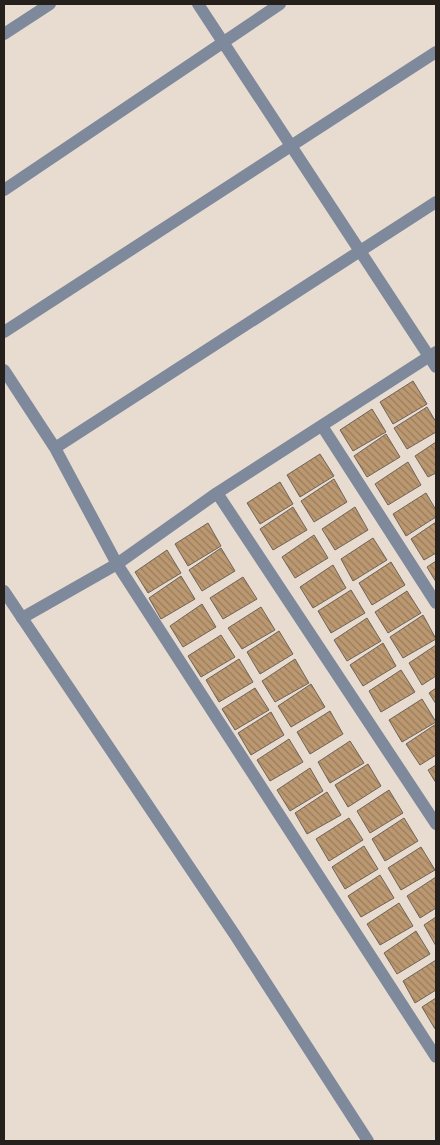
<svg xmlns="http://www.w3.org/2000/svg" width="440" height="1145" font-family="Poppins,sans-serif">
<style>
.building{fill:url(#building-back-hatch);stroke:#6e645a}
.lines{fill:none;stroke-linecap:round;stroke-linejoin:round}
.minor{stroke:#7e899c;stroke-width:12}
.tertiary{stroke:#7e899c;stroke-width:12}
</style>
<defs>
<pattern id="building-back-hatch" width="6" height="6" patternUnits="userSpaceOnUse" patternTransform="scale(1.25)"><rect width="6" height="6" fill="#bc9871"/><path d="M-1 5l2 2M0 0l6 6M5-1l2 2" fill="none" stroke="#997c5c"/></pattern>
</defs>
<rect width="100%" height="100%" fill="#e8dcd0"/>
<path class="building" d="M413,381L427,404L393,424L380,402Z
M427,407L436,422V432L407,449L394,428Z
M372,409L386,432L353,451L340,430Z
M386,434L400,457L367,477L354,456Z
M436,442V473L428,477L415,456Z
M320,454L334,476L300,497L287,475Z
M408,462L421,485L388,505L375,484Z
M334,479L347,502L314,522L301,501Z
M280,482L293,504L260,524L247,503Z
M426,493L436,510V517L406,536L393,514Z
M293,507L307,530L273,550L260,529Z
M355,507L368,530L335,550L322,529Z
M436,522V553L424,560L411,539Z
M208,523L221,546L188,566L175,544Z
M314,535L328,558L295,578L282,557Z
M373,538L387,560L353,581L341,559Z
M221,548L235,571L202,591L189,570Z
M167,550L181,573L148,593L135,572Z
M436,561V582L427,567Z
M391,562L405,585L372,605L359,583Z
M333,565L346,588L313,608L300,587Z
M181,576L195,599L161,619L149,598Z
M243,577L257,599L223,619L210,598Z
M351,590L365,613L331,633L318,611Z
M407,591L421,613L388,633L375,612Z
M202,604L216,627L183,647L170,626Z
M261,607L275,630L242,649L228,628Z
M423,615L436,639L403,658L390,637Z
M367,618L381,641L347,661L334,640Z
M279,631L293,654L260,674L247,652Z
M221,635L235,657L201,677L188,656Z
M383,643L396,666L363,686L350,665Z
M436,645V676L422,685L409,663Z
M239,659L253,682L219,702L206,680Z
M295,659L309,683L275,702L262,681Z
M401,670L415,692L381,712L369,691Z
M311,684L325,707L291,727L278,706Z
M255,688L269,710L235,730L222,709Z
M436,688V704L429,693Z
M422,699L436,722L402,742L389,720Z
M330,711L343,734L310,754L297,732Z
M271,712L284,735L251,755L238,733Z
M436,724V755L420,765L406,744Z
M289,739L303,762L270,781L257,760Z
M350,741L364,763L330,783L318,762Z
M368,764L381,786L348,807L335,785Z
M436,765V783L428,770Z
M310,768L323,791L290,811L277,790Z
M389,790L403,813L370,833L357,811Z
M327,792L341,815L307,834L295,813Z
M349,818L363,840L329,861L316,839Z
M404,818L418,841L385,861L372,839Z
M364,846L378,869L345,889L332,867Z
M421,847L435,870L401,890L388,868Z
M380,875L394,898L361,917L348,896Z
M436,877V908L420,918L407,896Z
M399,903L413,926L380,945L367,924Z
M436,917V946L424,925Z
M416,931L430,954L397,974L384,953Z
M436,960V990L415,1003L403,981Z
M436,998V1028L435,1029L422,1007Z"/>
<g class="lines">
<path class="minor" d="M198,4L436,367
M4,34L50,4
M4,190L280,4
M4,332L436,52
M4,370L55,448L117,564L436,1057
M322,426L436,603
M55,448L436,202
M217,493L436,824
M22,618L117,564L217,493L436,352"/>
<path class="tertiary" d="M4,591L235,935L368,1141"/>
</g>
<rect width="440" height="1145" fill="none" stroke="#25201c" stroke-width="10"/>
</svg>
